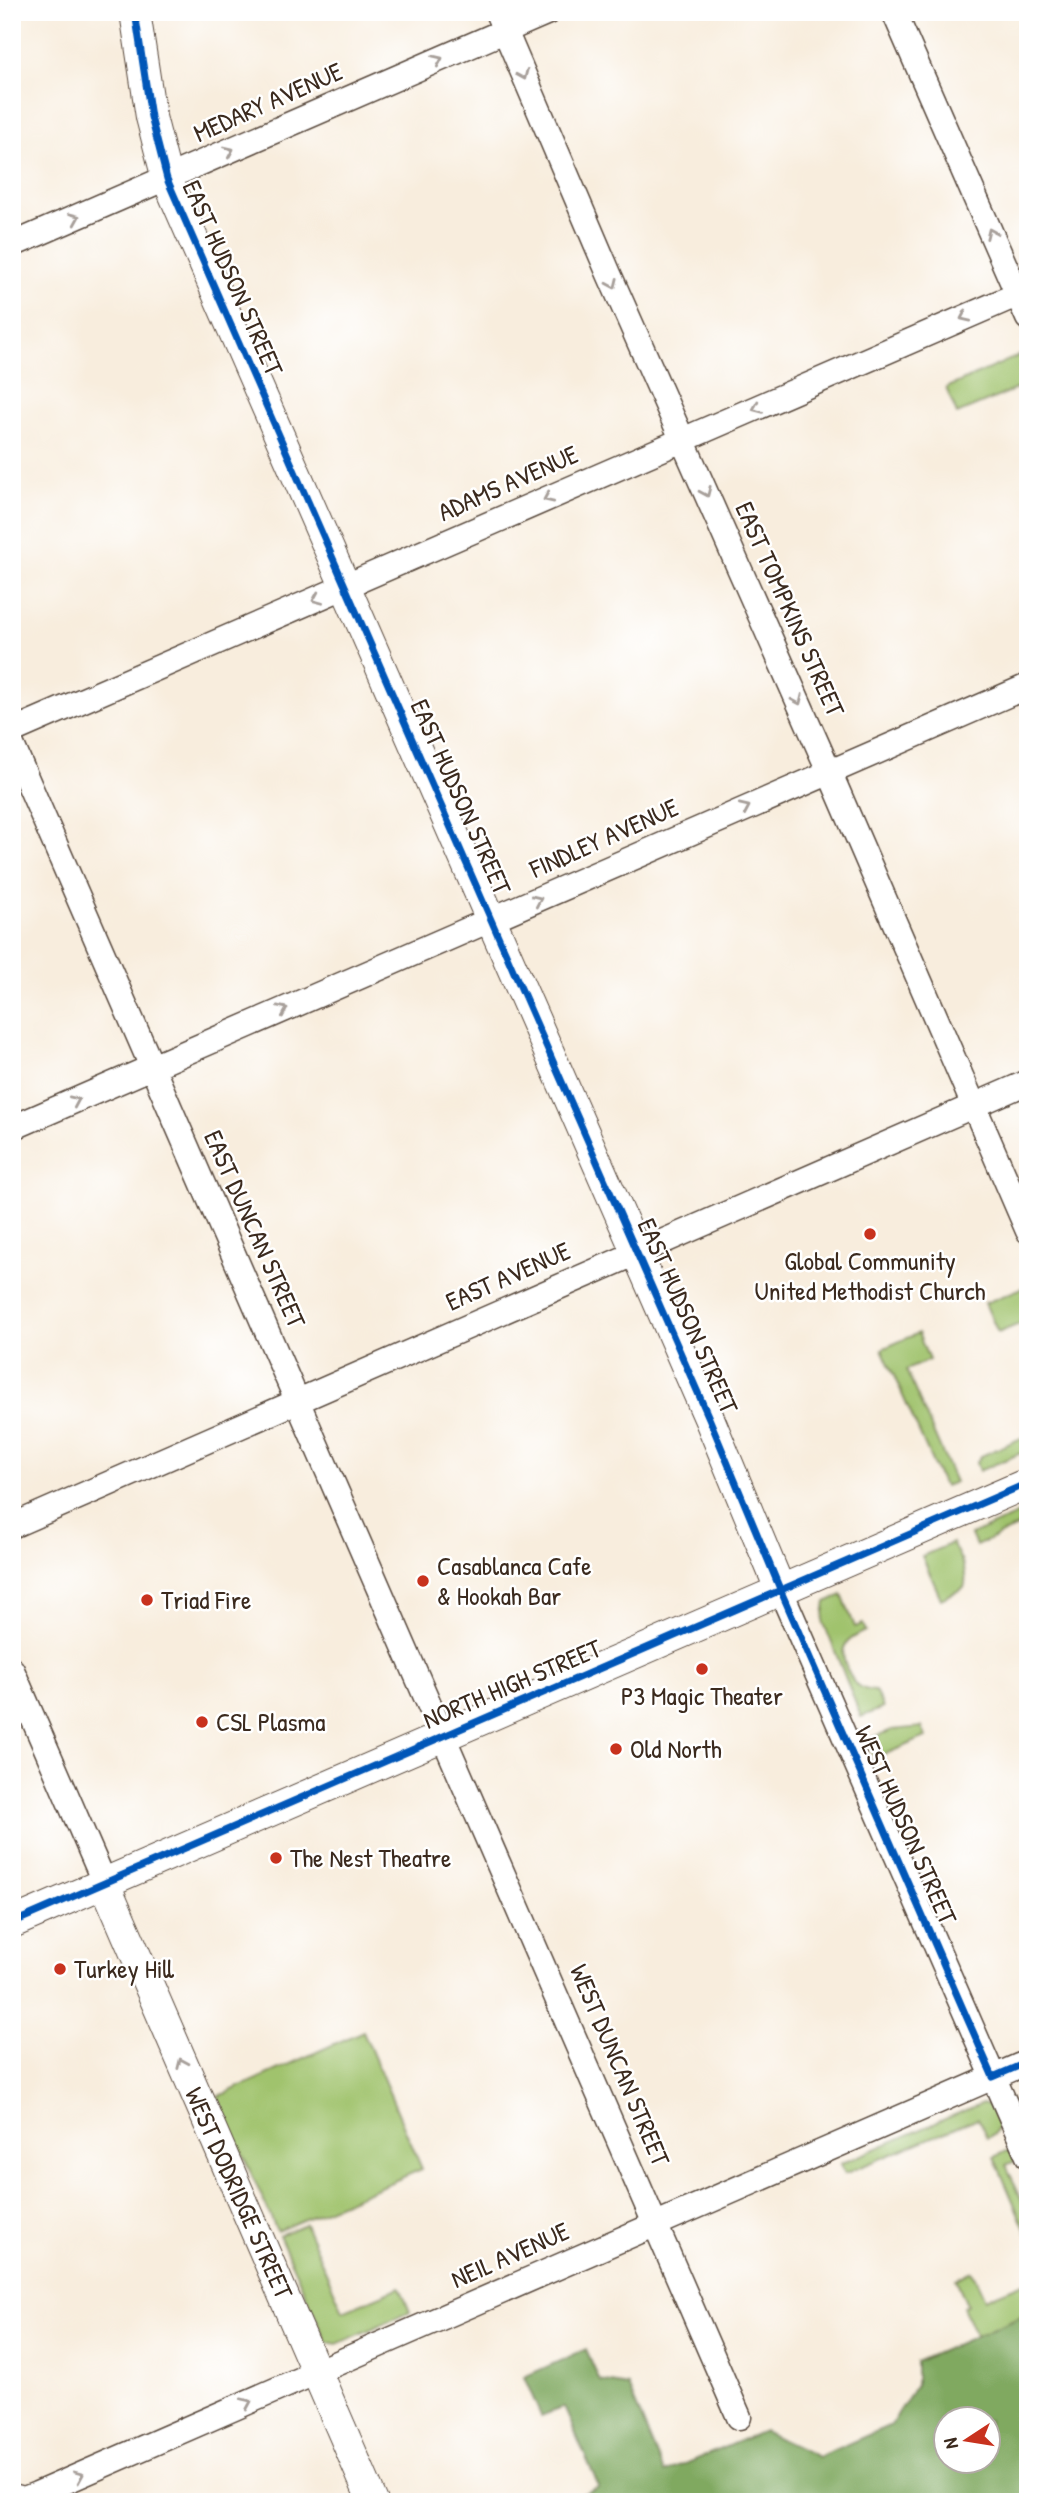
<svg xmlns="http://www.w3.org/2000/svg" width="1040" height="2514" font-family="'Patrick Hand',sans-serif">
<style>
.green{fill:#a0c36d;stroke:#6e7646;stroke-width:2}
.forest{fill:#80a960;stroke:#5e6a3f;stroke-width:2;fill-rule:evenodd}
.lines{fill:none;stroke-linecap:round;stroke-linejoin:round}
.minor-casing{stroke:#57473b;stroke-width:27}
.major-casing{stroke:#57473b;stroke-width:32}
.minor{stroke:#fff;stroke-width:24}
.major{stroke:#fff;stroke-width:30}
.cycleway-casing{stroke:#fff;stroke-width:11}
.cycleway{stroke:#0057b8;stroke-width:7}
.oneway{stroke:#a79f9a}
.poi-dot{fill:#c8321e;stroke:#fff;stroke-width:2.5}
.labels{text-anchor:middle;stroke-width:5;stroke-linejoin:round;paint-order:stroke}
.street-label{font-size:26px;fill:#3b2a1e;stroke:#fff}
.poi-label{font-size:26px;fill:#3b2a1e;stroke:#fff;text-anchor:start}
</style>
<rect width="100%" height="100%" fill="#fff"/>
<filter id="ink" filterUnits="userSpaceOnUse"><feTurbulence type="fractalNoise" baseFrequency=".0143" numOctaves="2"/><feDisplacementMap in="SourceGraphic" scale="14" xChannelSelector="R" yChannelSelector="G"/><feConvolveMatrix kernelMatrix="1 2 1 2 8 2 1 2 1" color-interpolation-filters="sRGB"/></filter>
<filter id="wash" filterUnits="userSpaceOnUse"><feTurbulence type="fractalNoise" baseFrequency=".00686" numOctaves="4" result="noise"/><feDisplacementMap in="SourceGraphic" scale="28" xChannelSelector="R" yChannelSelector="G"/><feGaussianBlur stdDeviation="1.57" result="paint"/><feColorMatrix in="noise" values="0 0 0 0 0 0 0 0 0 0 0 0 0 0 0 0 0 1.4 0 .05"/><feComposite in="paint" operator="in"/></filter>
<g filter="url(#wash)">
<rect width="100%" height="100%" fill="#f8eddd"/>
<path class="green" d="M1020,355L1028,372V384L957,414L946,388Z
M1027,1286L1028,1329L1024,1322L998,1333L985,1303Z
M918,1333L929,1360L906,1370L955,1482L945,1486L942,1484L882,1349Z
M1028,1435V1450L979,1471L976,1463L981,1456Z
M1028,1510V1522L976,1546L971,1535Z
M952,1543C960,1557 969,1573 964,1588L941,1599L922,1556Z
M842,1595L855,1627L863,1624L866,1631C845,1640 838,1647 847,1669C854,1685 858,1689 875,1691L883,1708L861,1717L823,1621L826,1602Z
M922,1727L926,1737L874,1759L867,1740L892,1730Z
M363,2031L422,2169L277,2231L217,2097Z
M982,2103L992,2106C999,2121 1003,2130 987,2138L978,2118L844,2174L840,2164Z
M1006,2151H1015L1018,2160L1006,2165L1028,2214V2236L994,2157Z
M305,2224L343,2311L400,2287L410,2312L337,2344L327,2342L279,2235Z
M972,2271L985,2299L1028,2281V2313L976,2336L963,2307L967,2305L956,2279Z"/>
<path class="forest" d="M1028,2313V2502H572L571,2499L599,2487L564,2407L541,2416L524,2377L586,2349L600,2381L628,2386L664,2473L763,2431L818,2457L891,2425L916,2385V2362ZM946,2420H988V2462H946Z"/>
</g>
<g filter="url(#ink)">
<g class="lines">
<g class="minor-casing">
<path id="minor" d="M497,12L609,274L829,771L1028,1231
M894,12L1028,318
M12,245L548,12
M12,731L1028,290
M12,745L739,2417
M12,1128L1028,686
M12,1526L1028,1082
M780,1589L1028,2156
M12,1670L105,1884
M12,2496L24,2499L37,2494L1028,2062"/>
</g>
<g class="major-casing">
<path id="major" d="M135,12L151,117L167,179L709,1418L780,1589
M105,1884L373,2502
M12,1923L1028,1483"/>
</g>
<use href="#minor" class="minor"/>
<use href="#major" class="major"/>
<g class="cycleway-casing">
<path id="cycleway" d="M135,12L151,117L167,179L709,1418L780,1589L967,2018L993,2077L1028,2062
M12,1923L1028,1483"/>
</g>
<use href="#cycleway" class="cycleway"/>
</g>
<defs><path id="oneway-chevron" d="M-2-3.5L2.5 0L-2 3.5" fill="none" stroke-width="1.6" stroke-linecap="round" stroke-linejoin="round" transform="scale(1.75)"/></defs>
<g class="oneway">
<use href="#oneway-chevron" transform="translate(438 60) rotate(-24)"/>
<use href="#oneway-chevron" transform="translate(523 75) rotate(67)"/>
<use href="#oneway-chevron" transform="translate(229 151) rotate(-24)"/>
<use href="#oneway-chevron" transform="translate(75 218) rotate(-23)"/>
<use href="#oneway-chevron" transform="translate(991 233) rotate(-114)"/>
<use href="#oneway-chevron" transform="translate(613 284) rotate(66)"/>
<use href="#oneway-chevron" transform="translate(965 317) rotate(156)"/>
<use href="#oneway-chevron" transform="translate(757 408) rotate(157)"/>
<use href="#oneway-chevron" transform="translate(706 492) rotate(66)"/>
<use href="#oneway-chevron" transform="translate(548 498) rotate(156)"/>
<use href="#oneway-chevron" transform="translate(317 599) rotate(157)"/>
<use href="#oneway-chevron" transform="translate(798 700) rotate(66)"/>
<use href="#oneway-chevron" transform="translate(745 808) rotate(-24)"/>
<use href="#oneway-chevron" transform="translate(537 900) rotate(-24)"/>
<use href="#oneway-chevron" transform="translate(283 1010) rotate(-24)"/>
<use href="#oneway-chevron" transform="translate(75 1101) rotate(-24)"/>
<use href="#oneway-chevron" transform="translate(182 2063) rotate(-114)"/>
<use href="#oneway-chevron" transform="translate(247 2403) rotate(-24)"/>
<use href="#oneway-chevron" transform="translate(79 2476) rotate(-23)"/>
</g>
</g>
<g class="poi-dot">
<circle cx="870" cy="1234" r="7"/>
<circle cx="423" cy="1581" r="7"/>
<circle cx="147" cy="1600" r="7"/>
<circle cx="702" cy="1669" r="7"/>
<circle cx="202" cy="1722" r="7"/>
<circle cx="616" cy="1749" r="7"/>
<circle cx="276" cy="1858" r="7"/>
<circle cx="60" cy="1969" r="7"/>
</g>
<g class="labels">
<g class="street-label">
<text transform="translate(268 102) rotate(-24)" y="9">MEDARY AVENUE</text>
<text transform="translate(233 278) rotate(66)" y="9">EAST HUDSON STREET</text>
<text transform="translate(508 483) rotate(-24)" y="9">ADAMS AVENUE</text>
<text transform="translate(790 609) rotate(66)" y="9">EAST TOMPKINS STREET</text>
<text transform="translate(461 797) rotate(66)" y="9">EAST HUDSON STREET</text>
<text transform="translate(604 838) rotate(-24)" y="9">FINDLEY AVENUE</text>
<text transform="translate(255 1229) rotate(66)" y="9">EAST DUNCAN STREET</text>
<text transform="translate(508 1276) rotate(-24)" y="9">EAST AVENUE</text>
<text transform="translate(688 1316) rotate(66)" y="9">EAST HUDSON STREET</text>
<text transform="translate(512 1684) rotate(-23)" y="9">NORTH HIGH STREET</text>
<text transform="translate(906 1825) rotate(66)" y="9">WEST HUDSON STREET</text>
<text transform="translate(620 2065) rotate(67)" y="9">WEST DUNCAN STREET</text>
<text transform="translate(239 2193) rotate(66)" y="9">WEST DODRIDGE STREET</text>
<text transform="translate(510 2255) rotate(-24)" y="9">NEIL AVENUE</text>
</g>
<g class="poi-label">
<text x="870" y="1270" text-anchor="middle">Global Community<tspan x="870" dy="30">United Methodist Church</tspan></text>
<text x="437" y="1575">Casablanca Cafe<tspan x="437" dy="30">&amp; Hookah Bar</tspan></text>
<text x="161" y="1609">Triad Fire</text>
<text x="702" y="1705" text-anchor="middle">P3 Magic Theater</text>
<text x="216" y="1731">CSL Plasma</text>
<text x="630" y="1758">Old North</text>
<text x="290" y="1867">The Nest Theatre</text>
<text x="74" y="1978">Turkey Hill</text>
</g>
</g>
<rect width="1040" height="2514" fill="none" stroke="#fff" stroke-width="42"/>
<g transform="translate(967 2440) rotate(258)"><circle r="33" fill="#ffffff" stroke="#b1aaa5" stroke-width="2"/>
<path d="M0-5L12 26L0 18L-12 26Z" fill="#c8321e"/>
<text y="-10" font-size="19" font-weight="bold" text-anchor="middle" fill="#3b2a1e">N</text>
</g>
</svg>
